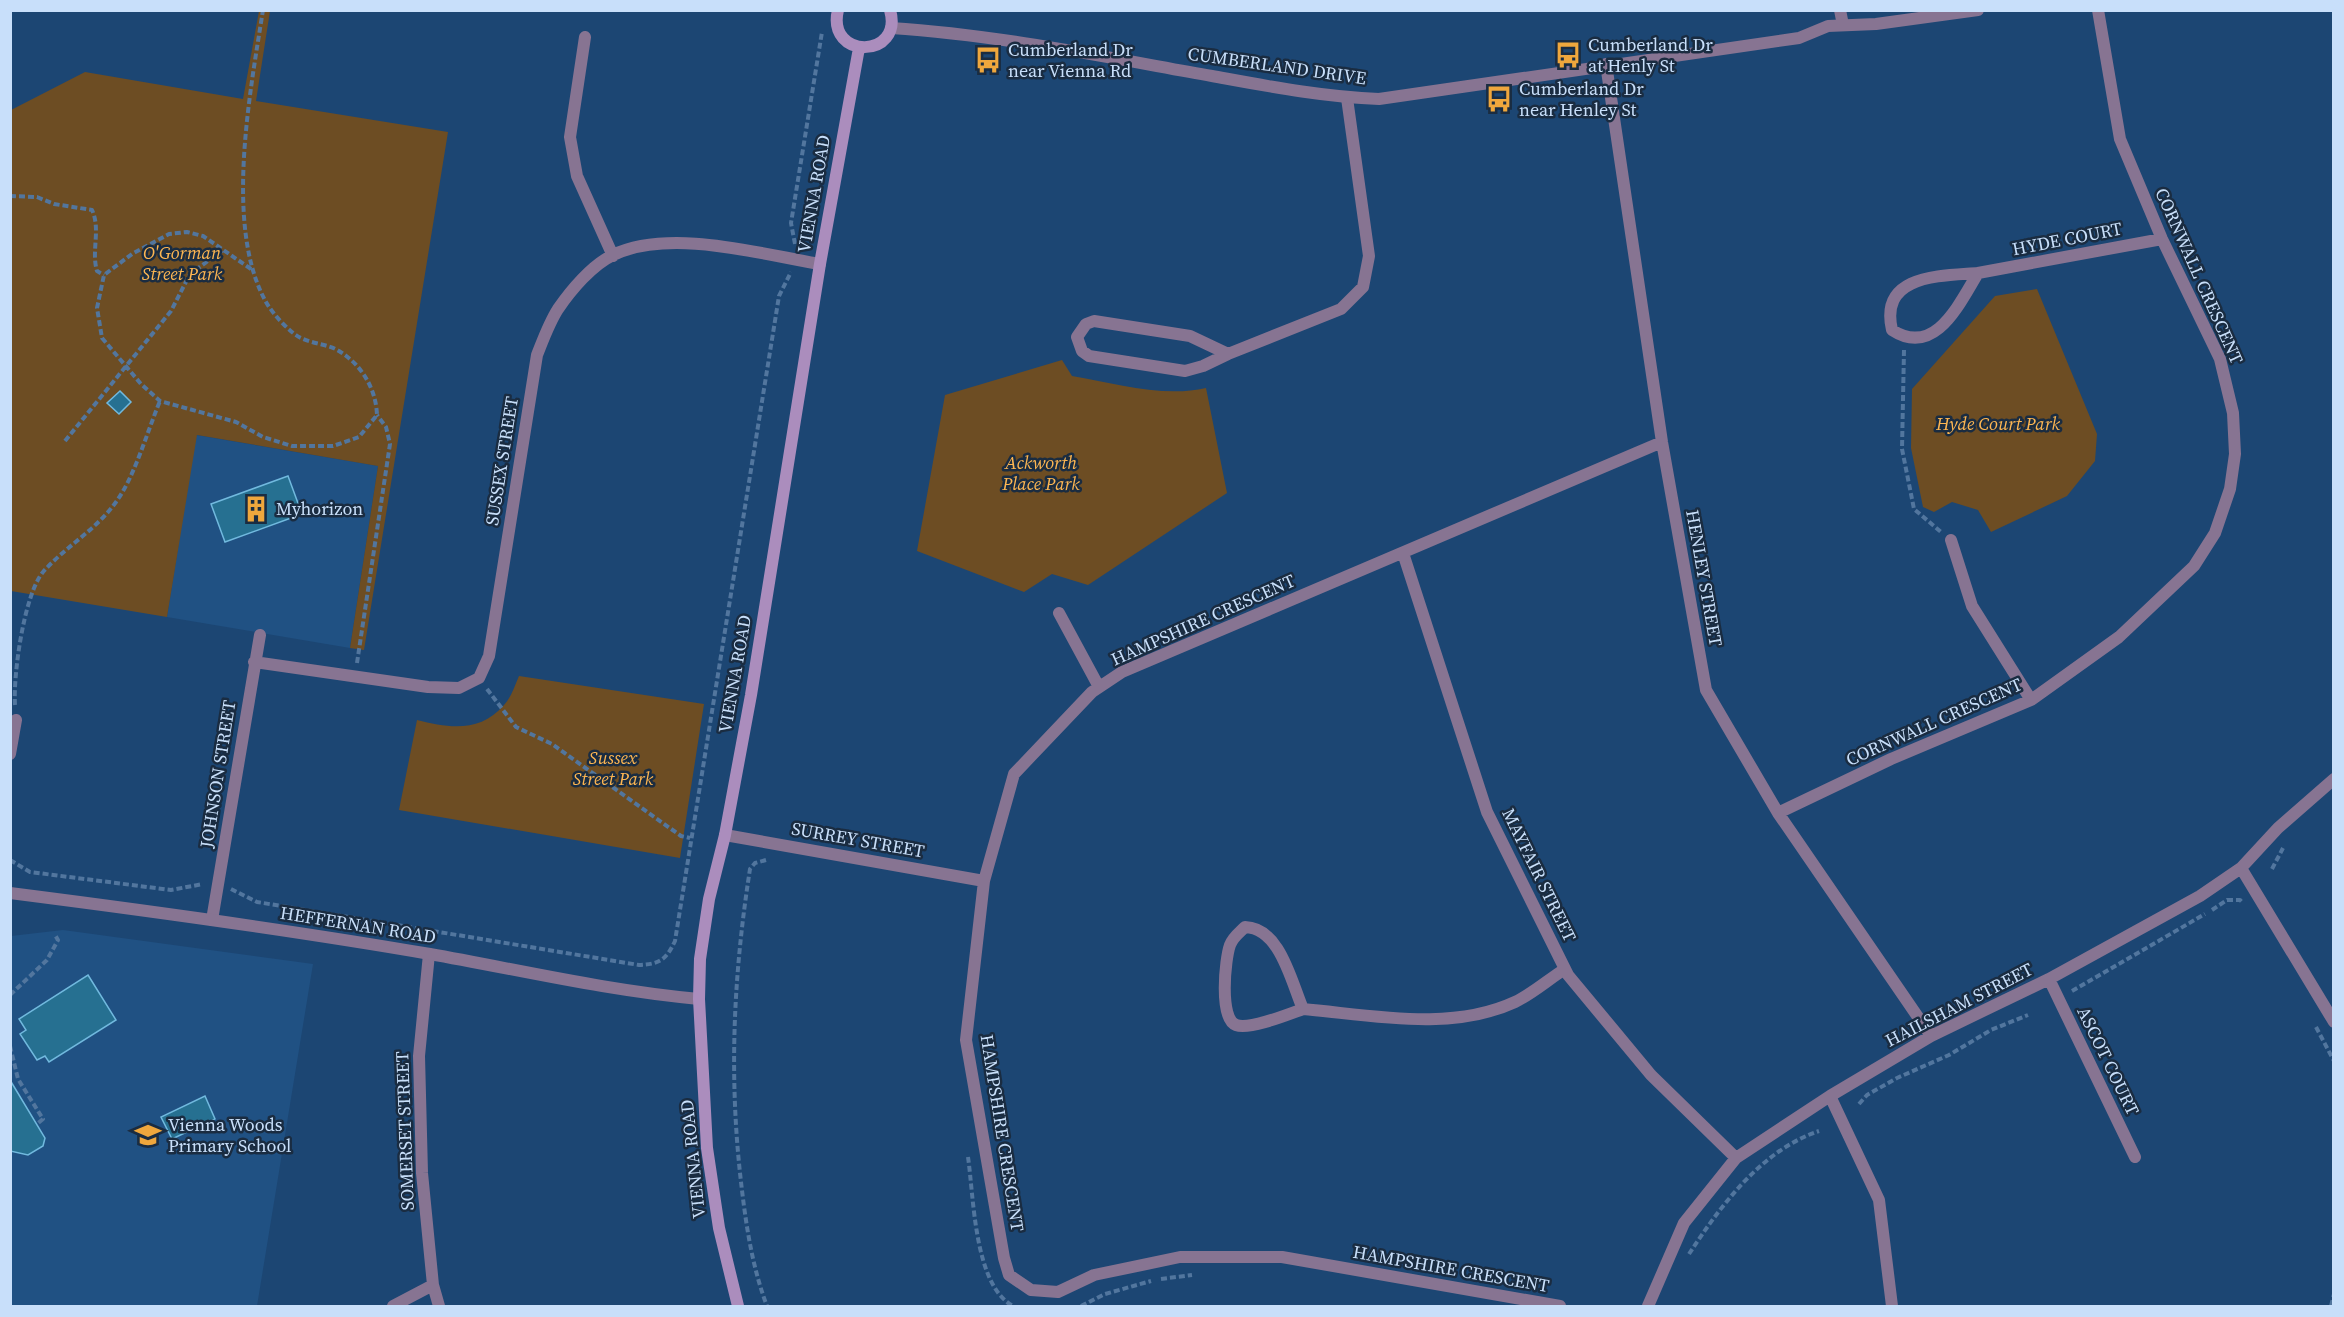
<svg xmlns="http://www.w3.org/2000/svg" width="2344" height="1317" font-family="'Source Serif 4',serif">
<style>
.built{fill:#205183}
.green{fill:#6d4d23}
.building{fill:#267091;stroke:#71b9de;stroke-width:1.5}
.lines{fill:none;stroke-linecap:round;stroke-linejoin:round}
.path{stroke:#52769e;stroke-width:4;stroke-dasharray:6 3;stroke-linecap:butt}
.minor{stroke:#877492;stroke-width:12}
.tertiary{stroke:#877492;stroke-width:12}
.secondary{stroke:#ab8dbd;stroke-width:12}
.labels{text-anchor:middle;stroke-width:5;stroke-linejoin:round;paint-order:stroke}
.poi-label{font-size:18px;fill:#c8dffa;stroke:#1a2c41;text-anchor:start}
.street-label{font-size:18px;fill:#c8dffa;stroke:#1a2c41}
.park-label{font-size:18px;font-style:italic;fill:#fdb652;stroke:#1a2c41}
</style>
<rect width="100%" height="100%" fill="#1c4673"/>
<path class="built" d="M196,435L378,466L350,648L167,617Z
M63,930L313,964L257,1306H11V936Z"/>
<path class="green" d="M259,11H270L256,101L448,132L364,650L350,648L378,466L197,435L167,617L11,591V110L85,72L243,99Z
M2037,289L2097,434L2095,461L2067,496L1991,532L1978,510L1952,502L1934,512L1923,507L1911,448L1912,389L1995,296Z
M1062,360L1072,376C1115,383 1163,398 1206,388L1227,493L1088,585L1052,574L1024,592L917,551L945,395Z
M519,676L704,704L680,858L399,810L417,720C449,728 480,733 504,705C511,698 515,685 519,676Z"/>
<path class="building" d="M120,391L131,402L119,414L107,403Z
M288,476L302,514L225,542L211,504Z
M88,975L116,1020L49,1062L45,1056L37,1060L20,1034L26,1030L19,1019Z
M10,1080L45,1138L43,1146L28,1155L10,1151Z
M205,1096L215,1119L172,1139L161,1117Z"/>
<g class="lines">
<path class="path" d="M10,196L37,197L54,204L92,210C101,229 91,251 97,271L104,275
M795,244L791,223L822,32
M251,269L203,236L187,232L169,234L132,254L104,275L97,308L102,338L141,384L160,401L236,422L263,437L292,446H333L359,437L377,415C376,389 362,365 339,351C328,344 313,344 301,338C290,333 272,313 266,302C224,227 250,93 263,10
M1904,350L1902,449L1914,509L1941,532
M65,441L171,311L190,274L223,250
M357,663L390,444L386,427L377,415
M487,689L516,727L552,744L681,836L690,838
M15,705C13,675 24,595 43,572C65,547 96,530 116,502C135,476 147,432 160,401
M10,860L30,872L171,890L203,884
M766,860L755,863L750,869C734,971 729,1070 740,1173C745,1218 751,1264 767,1306
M2272,869L2283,848
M231,889L257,902L639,965C660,964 666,960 675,941L779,296L791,272
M2212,910L2227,900H2240L2242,902
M2072,991L2205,914
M10,995L47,960L58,940L55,935
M2316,1027L2334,1061
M10,1046L18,1079L43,1119L37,1124
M1859,1104L1867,1095L1897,1078L1949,1055L1991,1030L2028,1015
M968,1157C974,1198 974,1285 1013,1306
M1689,1254C1721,1205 1762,1150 1819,1131
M1161,1279L1192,1275
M1081,1306L1105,1294L1151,1281
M2331,1306L2334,1294"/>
<path class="minor" d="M1840,10L1843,25
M585,37L570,137L577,176L613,256
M1606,64L1662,442L1706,690L1778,813L1931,1036
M1978,273C1959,304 1935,358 1892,330C1879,274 1941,276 1978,273Z
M1978,273L2162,239
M1094,321L1190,336L1228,354L1203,366L1185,371L1089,356L1082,351L1077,337L1086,324Z
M1228,354L1341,309L1363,287L1369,256L1347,98
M1951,540L1972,606L2031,700
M1403,553L1487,812L1568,975L1651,1075L1736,1158
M1059,613L1099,687
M254,662L428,687L459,688L479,678L489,656L537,355C543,340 549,323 558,309C571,290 592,265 613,255C670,228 760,254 820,264
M10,754L16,720
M1778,813L1891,759L2031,700L2119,637L2194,566L2215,533L2230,489L2235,454L2233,413L2220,359L2162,239L2120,139L2098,10
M725,835L984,881
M2241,868L2334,1022
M212,920L260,635
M1245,927C1280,928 1291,981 1303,1009C1289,1014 1250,1030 1236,1025C1219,1019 1225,959 1230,945C1233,937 1239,933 1245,927Z
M429,954L419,1056L422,1173L433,1285L439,1306
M2049,979L2135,1157
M1303,1009C1371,1015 1451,1032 1515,1002C1532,994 1549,979 1565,969
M1830,1096L1879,1200L1892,1306
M393,1306L433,1285
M1560,1306L1282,1257H1180L1094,1275L1058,1292L1031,1290L1009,1275L1004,1258L966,1040L984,881L1014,774L1092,692L1122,672L1662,442
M1648,1306L1684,1223L1736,1158L1830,1096L1931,1036L2049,979L2200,896L2241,868L2278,828L2334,779"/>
<path class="tertiary" d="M891,28C999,35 1105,57 1212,76C1267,86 1323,97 1379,99L1799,38L1828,26L1876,24L1978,10
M10,893C151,911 291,930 430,954C520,970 609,991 699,999"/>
<path class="secondary" d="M838,10C826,60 904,59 890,10
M738,1306L719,1228L707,1148L699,999L700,959L709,899L725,835L751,695L820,264L859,48"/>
</g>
<defs>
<g id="bus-bare" transform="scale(2.07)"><path d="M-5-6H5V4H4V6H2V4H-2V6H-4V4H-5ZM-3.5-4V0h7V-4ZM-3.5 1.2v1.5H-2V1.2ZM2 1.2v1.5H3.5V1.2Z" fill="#efa73d" stroke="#1a2c41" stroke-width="2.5" paint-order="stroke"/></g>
<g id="building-bare" transform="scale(2.07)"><path d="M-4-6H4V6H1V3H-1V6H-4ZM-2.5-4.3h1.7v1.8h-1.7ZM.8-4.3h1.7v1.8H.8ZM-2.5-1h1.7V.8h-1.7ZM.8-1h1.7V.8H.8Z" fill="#efa73d" stroke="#1a2c41" stroke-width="2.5" paint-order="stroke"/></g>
<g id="school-bare" transform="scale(2.07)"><path d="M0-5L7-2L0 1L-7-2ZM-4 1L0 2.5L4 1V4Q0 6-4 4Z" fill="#efa73d" stroke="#1a2c41" stroke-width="2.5" paint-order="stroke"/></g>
</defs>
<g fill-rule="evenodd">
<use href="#bus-bare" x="1568" y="55"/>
<use href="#bus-bare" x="988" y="60"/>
<use href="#bus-bare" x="1499" y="99"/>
<use href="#building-bare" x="256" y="509"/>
<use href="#school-bare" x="148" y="1135"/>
</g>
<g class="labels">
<g class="poi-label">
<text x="1588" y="51">Cumberland Dr<tspan x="1588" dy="21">at Henly St</tspan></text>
<text x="1008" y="56">Cumberland Dr<tspan x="1008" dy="21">near Vienna Rd</tspan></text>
<text x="1519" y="95">Cumberland Dr<tspan x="1519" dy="21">near Henley St</tspan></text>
<text x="276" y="515">Myhorizon</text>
<text x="168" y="1131">Vienna Woods<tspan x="168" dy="21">Primary School</tspan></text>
</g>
<g class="street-label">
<text transform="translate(1277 66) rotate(8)" y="6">CUMBERLAND DRIVE</text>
<text transform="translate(814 194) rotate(-80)" y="6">VIENNA ROAD</text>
<text transform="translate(2067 239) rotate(-11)" y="6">HYDE COURT</text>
<text transform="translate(2199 276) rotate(66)" y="6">CORNWALL CRESCENT</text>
<text transform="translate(502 461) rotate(-81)" y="6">SUSSEX STREET</text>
<text transform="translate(1704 578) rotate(80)" y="6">HENLEY STREET</text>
<text transform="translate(1203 620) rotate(-24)" y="6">HAMPSHIRE CRESCENT</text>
<text transform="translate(735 674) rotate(-80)" y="6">VIENNA ROAD</text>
<text transform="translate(1934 722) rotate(-24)" y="6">CORNWALL CRESCENT</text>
<text transform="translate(218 774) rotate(-81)" y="6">JOHNSON STREET</text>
<text transform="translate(858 840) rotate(10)" y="6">SURREY STREET</text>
<text transform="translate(1539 875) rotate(64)" y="6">MAYFAIR STREET</text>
<text transform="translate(358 925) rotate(9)" y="6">HEFFERNAN ROAD</text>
<text transform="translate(1959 1005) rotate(-27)" y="6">HAILSHAM STREET</text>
<text transform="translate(2108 1061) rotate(64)" y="6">ASCOT COURT</text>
<text transform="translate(405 1131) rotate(-92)" y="6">SOMERSET STREET</text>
<text transform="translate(1002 1133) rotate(81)" y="6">HAMPSHIRE CRESCENT</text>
<text transform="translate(693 1159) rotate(-96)" y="6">VIENNA ROAD</text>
<text transform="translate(1451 1269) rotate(10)" y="6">HAMPSHIRE CRESCENT</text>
</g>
<g class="park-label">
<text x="182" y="259">O'Gorman<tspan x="182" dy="21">Street Park</tspan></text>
<text x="1998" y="430">Hyde Court Park</text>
<text x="1041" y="469">Ackworth<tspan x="1041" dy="21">Place Park</tspan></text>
<text x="613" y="764">Sussex<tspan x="613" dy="21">Street Park</tspan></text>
</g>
</g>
<rect width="2344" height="1317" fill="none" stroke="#c8dffa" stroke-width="24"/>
</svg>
